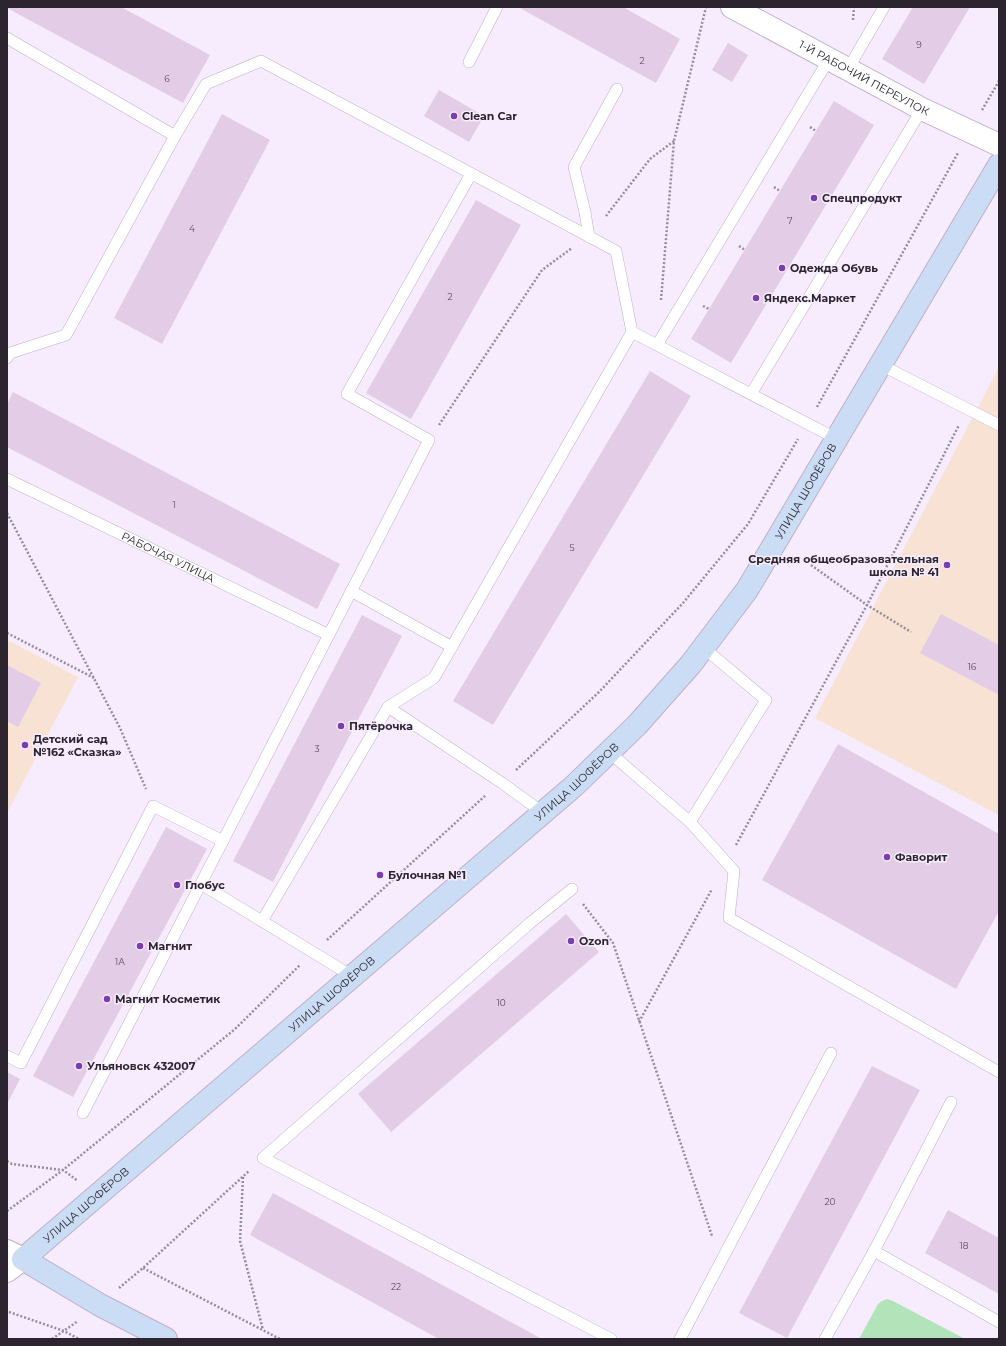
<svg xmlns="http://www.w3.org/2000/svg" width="1006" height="1346" font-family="Montserrat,sans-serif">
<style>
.education{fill:#f8e2d4}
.park{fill:#b2e3b9}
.building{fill:#e3cce5}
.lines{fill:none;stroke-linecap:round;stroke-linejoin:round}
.service-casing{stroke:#c0aec9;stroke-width:12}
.minor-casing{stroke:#c0aec9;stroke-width:24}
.tertiary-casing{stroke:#c0aec9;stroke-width:24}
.secondary-casing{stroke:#c0aec9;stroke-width:24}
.path{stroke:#968d9b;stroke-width:2.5;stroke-dasharray:2 2;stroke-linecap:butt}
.service{stroke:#fff;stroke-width:11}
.minor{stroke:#fff;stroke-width:22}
.tertiary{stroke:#fff;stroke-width:22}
.secondary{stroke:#cbddf5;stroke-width:22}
.poi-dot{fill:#793cb1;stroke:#f7ecfd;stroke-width:1.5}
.labels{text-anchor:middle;stroke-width:3;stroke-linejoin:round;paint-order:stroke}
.number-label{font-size:9px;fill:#5a4f5d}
.street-label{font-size:11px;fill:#2c2530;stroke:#f7ecfd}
.poi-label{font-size:11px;font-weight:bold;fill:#2c2530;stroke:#f7ecfd;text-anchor:start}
</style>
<rect width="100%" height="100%" fill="#f7ecfd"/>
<path class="education" d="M999,367V815L815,718Z
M7,640L78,677L7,813Z"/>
<path class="park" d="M887,1299L893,1301L965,1339H859L878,1304L882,1301Z"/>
<path class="building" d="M7,7H121L210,55L183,103L7,8Z
M518,7H623L680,39L656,83Z
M913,7H970L924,84L882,59Z
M728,43L748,55L732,82L712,70Z
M439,90L484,116L469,142L424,116Z
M834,101L874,125L731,363L691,339Z
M222,114L270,140L162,344L114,318Z
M476,200L521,225L411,419L366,393Z
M650,371L691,396L493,725L453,701Z
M13,392L340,564L317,609L7,447V404Z
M941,614L999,645V695L920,653Z
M362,615L402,636L273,882L233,861Z
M7,665L41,683L18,727L7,721Z
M838,744L999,834V911L956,989L762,880Z
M166,827L207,849L73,1097L33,1076Z
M566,914L599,952L391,1132L358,1094Z
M872,1066L920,1090L787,1338L739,1313Z
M7,1072L20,1079L7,1104Z
M273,1193L542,1339H439L250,1235Z
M948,1210L999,1238V1294L925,1253Z"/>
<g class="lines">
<g class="service-casing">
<g id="service">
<path d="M7,38L175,136L66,335L10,353L7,358"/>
<path d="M469,62L497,7"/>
<path d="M848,69L884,7"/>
<path d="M175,136L206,84L261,61L616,251L632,332L434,678L388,707L262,921"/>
<path d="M589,237L585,212L574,167L617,89"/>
<path d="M632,332L837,439"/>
<path d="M657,345L829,59"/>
<path d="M881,365L999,425"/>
<path d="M751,394L922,109"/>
<path id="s1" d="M7,479L329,635"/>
<path d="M351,591L452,647"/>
<path d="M388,707L502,783L542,812"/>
<path d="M609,752L690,822L766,700L704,648"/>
<path d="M690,822L734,871L729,918L999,1072"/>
<path d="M201,884L352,976"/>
<path d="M572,889L530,923L263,1158L611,1339"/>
<path d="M7,1056L21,1063L153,806L223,841"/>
<path d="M83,1113L429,440L347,394L471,174"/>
<path d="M874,1251L999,1322"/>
<path d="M680,1339L831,1053"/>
<path d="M825,1339L874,1251L951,1102"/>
</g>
</g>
<g class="minor-casing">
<g id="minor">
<path id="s2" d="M732,7L922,109L999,145"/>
<path d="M7,1251L23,1259"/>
</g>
</g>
<g class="tertiary-casing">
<path id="tertiary" d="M7,1271L23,1259"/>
</g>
<g class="secondary-casing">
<g id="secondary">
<path id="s3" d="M166,1339L100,1305L23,1259L574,786L637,725L691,664L747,590L999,165"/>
</g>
</g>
<path class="path" d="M853,20L854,7
M982,110L999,81
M810,127L816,131
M774,187L780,191
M606,216L650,159L674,141
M739,246L745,250
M661,300L674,141L706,7
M703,306L709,309
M817,407L958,153
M439,425L542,270L572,248
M7,513L120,728L146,789
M811,565L867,605L911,632
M7,633L94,678
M516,770L599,692L683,603L748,524L798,439
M736,845L867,605L959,425
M583,904L613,943L712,1236
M327,940L486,795
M639,1022L712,889
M7,1161L12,1164L63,1170L78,1181
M243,1177L240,1241L263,1330
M7,1211L63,1170L235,1029L300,965
M143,1268L280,1339
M119,1288L143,1268L249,1171
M9,1312L64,1331L79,1339
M52,1339L78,1321"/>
<use href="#service" class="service"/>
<use href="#minor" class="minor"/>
<use href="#tertiary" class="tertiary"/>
<use href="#secondary" class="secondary"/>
</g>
<g class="poi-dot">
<circle cx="454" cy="116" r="4"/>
<circle cx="814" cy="198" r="4"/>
<circle cx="782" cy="268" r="4"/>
<circle cx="756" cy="298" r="4"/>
<circle cx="947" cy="565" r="4"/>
<circle cx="341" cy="726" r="4"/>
<circle cx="25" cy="745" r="4"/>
<circle cx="887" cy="857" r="4"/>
<circle cx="380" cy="875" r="4"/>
<circle cx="177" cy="885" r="4"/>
<circle cx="571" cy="941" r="4"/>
<circle cx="140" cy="946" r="4"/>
<circle cx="107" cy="999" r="4"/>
<circle cx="79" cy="1066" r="4"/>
</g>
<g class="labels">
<g class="number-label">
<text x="919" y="48">9</text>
<text x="642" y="64">2</text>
<text x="167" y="82">6</text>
<text x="790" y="224">7</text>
<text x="192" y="232">4</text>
<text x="450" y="300">2</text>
<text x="174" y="508">1</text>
<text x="572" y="551">5</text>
<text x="972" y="670">16</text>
<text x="317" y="752">3</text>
<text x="120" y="965">1А</text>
<text x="501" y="1006">10</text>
<text x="830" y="1205">20</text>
<text x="964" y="1249">18</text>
<text x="396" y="1290">22</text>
</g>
<g class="street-label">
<text dy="4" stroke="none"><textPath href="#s2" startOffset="150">1-Й РАБОЧИЙ ПЕРЕУЛОК</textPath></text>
<text dy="4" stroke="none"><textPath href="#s3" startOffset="1267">УЛИЦА ШОФЁРОВ</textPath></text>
<text dy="4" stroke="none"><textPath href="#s1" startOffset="179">РАБОЧАЯ УЛИЦА</textPath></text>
<text dy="4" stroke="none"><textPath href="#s3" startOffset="895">УЛИЦА ШОФЁРОВ</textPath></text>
<text dy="4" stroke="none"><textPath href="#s3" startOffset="571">УЛИЦА ШОФЁРОВ</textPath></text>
<text dy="4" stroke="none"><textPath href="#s3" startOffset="247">УЛИЦА ШОФЁРОВ</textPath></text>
</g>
<g class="poi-label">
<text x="462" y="120">Clean Car</text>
<text x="822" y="202">Спецпродукт</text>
<text x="790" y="272">Одежда Обувь</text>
<text x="764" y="302">Яндекс.Маркет</text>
<text x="939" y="563" text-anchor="end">Средняя общеобразовательная<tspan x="939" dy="13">школа № 41</tspan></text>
<text x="349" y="730">Пятёрочка</text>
<text x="33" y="743">Детский сад<tspan x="33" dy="13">№162 «Сказка»</tspan></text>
<text x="895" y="861">Фаворит</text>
<text x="388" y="879">Булочная №1</text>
<text x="185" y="889">Глобус</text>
<text x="579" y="945">Ozon</text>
<text x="148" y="950">Магнит</text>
<text x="115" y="1003">Магнит Косметик</text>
<text x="87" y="1070">Ульяновск 432007</text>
</g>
</g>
<rect width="1006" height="1346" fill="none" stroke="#2c2530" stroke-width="16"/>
</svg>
